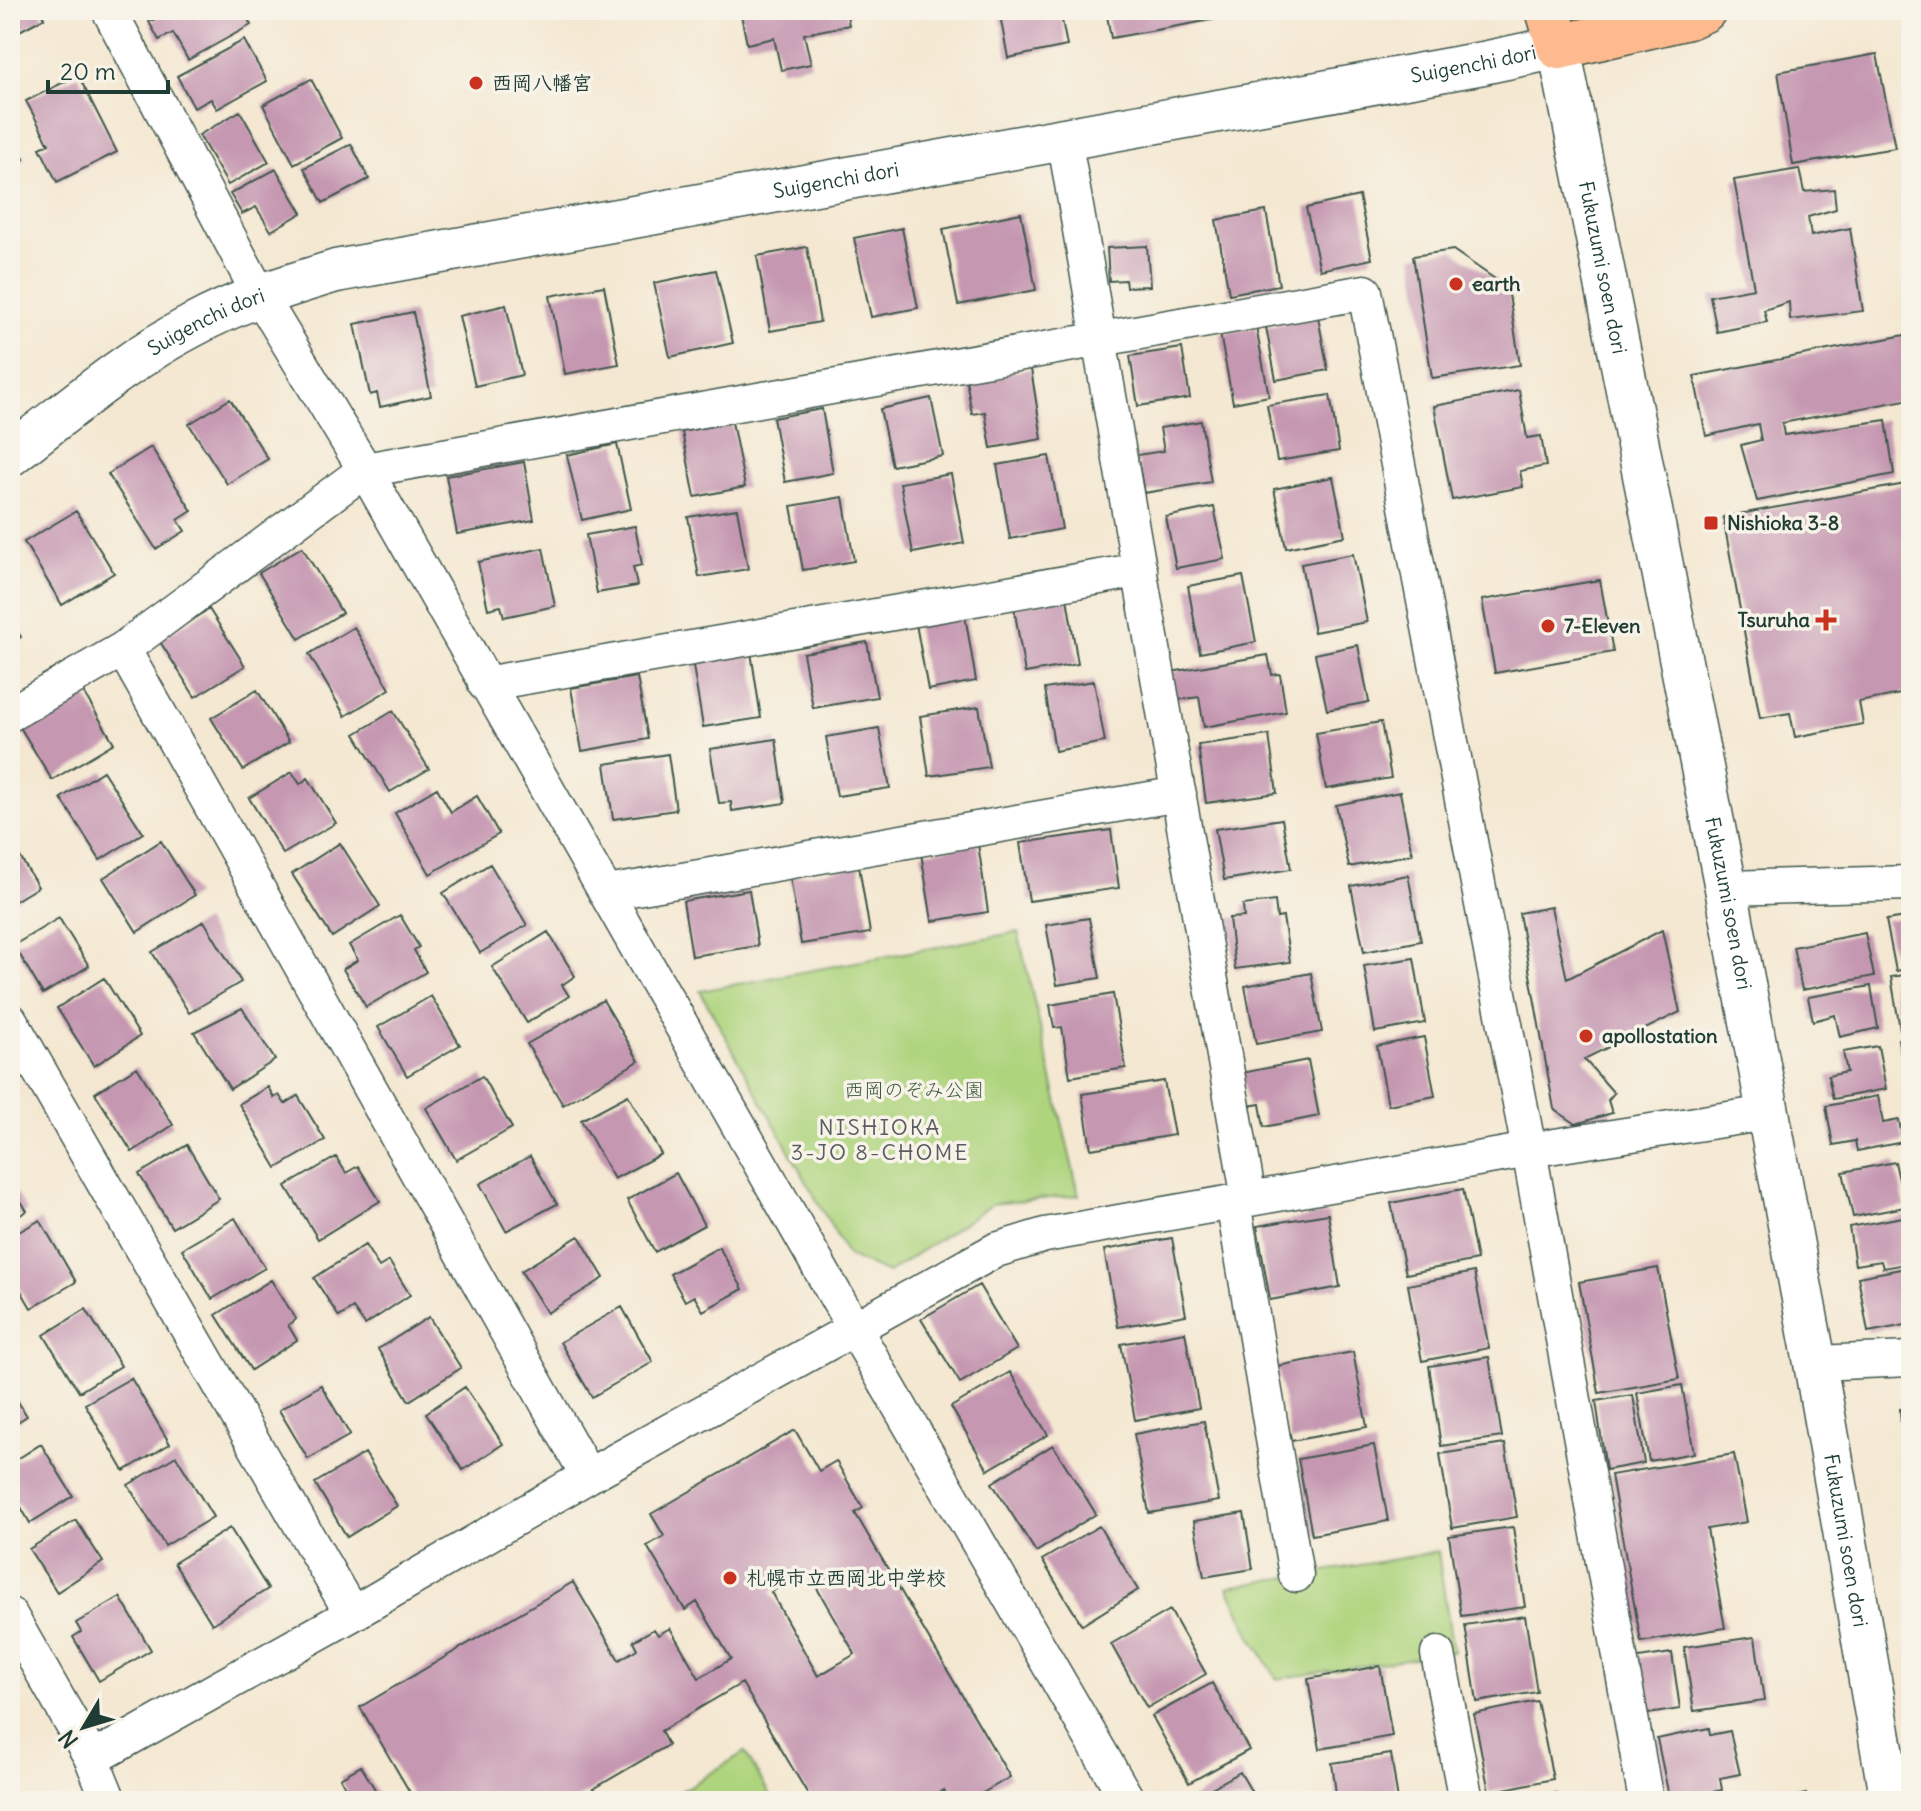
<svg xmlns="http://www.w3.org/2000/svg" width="1921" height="1811" font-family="Delius,'Klee One',sans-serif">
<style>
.green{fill:#aed47d;stroke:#668858;stroke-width:2}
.building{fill:#c597b1;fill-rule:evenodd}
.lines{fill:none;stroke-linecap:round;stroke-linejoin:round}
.minor-casing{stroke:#3f574c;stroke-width:37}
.tertiary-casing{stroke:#3f574c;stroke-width:45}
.primary-casing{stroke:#3f574c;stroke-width:47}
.minor{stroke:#fff;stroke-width:34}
.tertiary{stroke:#fff;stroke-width:42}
.primary{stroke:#fcba8e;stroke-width:44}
.poi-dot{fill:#c8321e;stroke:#f7f3e8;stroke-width:3}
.labels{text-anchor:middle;stroke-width:7;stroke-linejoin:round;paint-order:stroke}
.street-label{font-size:20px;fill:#1f3d34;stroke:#f7f3e8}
.poi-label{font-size:20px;font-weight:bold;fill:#1f3d34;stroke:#f7f3e8;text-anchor:start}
.park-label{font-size:20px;fill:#3c5b43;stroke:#f7f3e8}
.neighbourhood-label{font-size:22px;letter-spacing:2px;fill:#595c60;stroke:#f7f3e8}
</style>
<rect width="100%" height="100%" fill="#f7f3e8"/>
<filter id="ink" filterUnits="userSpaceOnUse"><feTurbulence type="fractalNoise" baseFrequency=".0125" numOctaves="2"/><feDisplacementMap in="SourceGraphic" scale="16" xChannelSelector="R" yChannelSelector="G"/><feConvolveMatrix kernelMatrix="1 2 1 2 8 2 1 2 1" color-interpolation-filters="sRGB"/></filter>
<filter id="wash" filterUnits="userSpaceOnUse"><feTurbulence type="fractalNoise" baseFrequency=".006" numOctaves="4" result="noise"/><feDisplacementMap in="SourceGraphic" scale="32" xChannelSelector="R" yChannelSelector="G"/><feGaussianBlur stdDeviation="1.8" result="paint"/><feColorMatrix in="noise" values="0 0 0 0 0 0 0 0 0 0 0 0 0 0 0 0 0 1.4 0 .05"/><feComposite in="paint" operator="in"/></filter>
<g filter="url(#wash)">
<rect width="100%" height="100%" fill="#f4e8d2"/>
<path class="green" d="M1018,932L1079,1195L992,1204L888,1273L848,1256L700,991Z
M1438,1552L1453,1652L1277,1679L1250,1634L1228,1587Z
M745,1752L773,1801H665Z"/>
<g id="blocks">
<path class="building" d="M10,10H40L44,18L10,36Z
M172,10H242L251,25L188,60L173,33L159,40L149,22Z
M740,10H846L849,25L804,34L811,64L781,70L774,38L747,44Z
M999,10H1060L1067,46L1008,58Z
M1106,10H1255L1256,12L1111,38Z
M244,40L267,81L217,109L211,99L194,108L177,76Z
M1877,54L1895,148L1793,165L1778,72Z
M78,75L117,152L57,182L40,148L49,144L26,101Z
M311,79L342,138L294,164L263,105Z
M240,111L269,162L228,185L199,135Z
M10,133L24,159L13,164L17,173L10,177Z
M351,144L369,179L323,203L304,168Z
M276,169L302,213L271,231L256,207L242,214L230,194Z
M1799,169L1804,192L1834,189L1836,209L1808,217L1811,236L1850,228L1863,311L1790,320L1789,302L1764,310L1767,322L1717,332L1710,296L1754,288L1734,180Z
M1359,196L1372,259L1320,270L1306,208Z
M1266,211L1279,285L1229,294L1216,220Z
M1021,213L1036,290L958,305L943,229Z
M902,228L918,308L871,317L854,238Z
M1147,246L1150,286L1126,287L1125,280L1109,281L1107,248Z
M807,247L820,322L770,331L757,256Z
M1453,250L1508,288L1520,365L1432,378L1413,256Z
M716,270L733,343L670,357L654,283Z
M604,286L619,364L565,374L550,296Z
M506,305L522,375L475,386L459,316Z
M413,312L431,396L380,407L377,393L370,395L355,324Z
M1318,317L1328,370L1276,380L1266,327Z
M1256,327L1269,396L1233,403L1220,334Z
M1905,335L1911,399L1782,423L1784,435L1886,420L1894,474L1757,501L1741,445L1761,440L1758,424L1706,436L1694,376Z
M1182,348L1190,398L1138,406L1130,356Z
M1031,369L1042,439L991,448L985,412L972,414L966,379Z
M1519,390L1527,438L1541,436L1546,466L1520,471L1523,487L1452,500L1434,406Z
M1330,395L1339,451L1277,461L1267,405Z
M931,398L943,456L892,466L880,409Z
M230,399L268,459L227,484L189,424Z
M822,409L833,473L785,482L773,418Z
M1201,421L1211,482L1144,493L1137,455L1164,451L1160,428Z
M732,422L745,487L695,497L682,432Z
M617,444L631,509L582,520L567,455Z
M151,447L192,511L178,520L185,531L156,549L108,474Z
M1049,456L1062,529L1010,539L997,465Z
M524,462L534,520L457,534L446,476Z
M951,474L964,543L913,553L900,483Z
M1333,477L1345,536L1286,548L1274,489Z
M1911,483V512L1905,513L1911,548V692L1859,702L1863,724L1795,737L1790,713L1760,718L1723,517Z
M843,497L854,561L803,570L791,506Z
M1214,507L1225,559L1176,568L1166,517Z
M737,509L748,569L699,577L688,517Z
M76,511L114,573L62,605L24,542Z
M635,526L642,565L633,567L637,586L597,593L586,535Z
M302,547L342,613L299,639L259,573Z
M543,548L555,606L504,617L501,606L488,609L478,562Z
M1353,554L1367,622L1314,632L1301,564Z
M1243,576L1256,642L1200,653L1188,586Z
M1600,580L1613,652L1495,673L1482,600Z
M1067,598L1078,664L1025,673L1014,607Z
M209,609L245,666L195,697L159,640Z
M965,615L976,681L928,690L916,624Z
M10,619L21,637L10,644Z
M354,627L390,689L345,716L309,654Z
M867,642L877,697L813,708L803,653Z
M1358,645L1369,702L1327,710L1315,654Z
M751,652L761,718L703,727L692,660Z
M1268,655L1272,675L1280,674L1286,712L1204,727L1199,697L1176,700L1171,672Z
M637,677L648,739L582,751L571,688Z
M1094,681L1105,742L1055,751L1045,689Z
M82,690L114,743L52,780L20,727Z
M257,690L289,742L243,770L211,718Z
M979,707L989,767L929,776L920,716Z
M393,711L429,769L390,792L355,734Z
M1381,722L1391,778L1326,789L1316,733Z
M879,728L890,788L837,796L826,737Z
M1269,735L1277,793L1206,803L1198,745Z
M776,739L785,803L732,811L731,802L719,803L710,749Z
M668,754L676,810L613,819L605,764Z
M103,771L143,833L100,860L61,798Z
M292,772L300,784L308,778L336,823L283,854L249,798Z
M437,788L451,812L477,796L499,834L430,874L395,813Z
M1400,792L1412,854L1349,867L1336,805Z
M1282,819L1291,869L1224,880L1215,829Z
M1111,830L1119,888L1029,901L1020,843Z
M10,840L38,887L10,904Z
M161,841L195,895L137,932L103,878Z
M340,843L380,906L332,937L292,874Z
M978,844L988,912L932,921L921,853Z
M490,864L527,925L480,953L443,893Z
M859,866L870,933L801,944L790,877Z
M1408,875L1421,941L1364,952L1351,886Z
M749,890L758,946L692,956L683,901Z
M1275,901L1277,918L1283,917L1290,962L1235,969L1229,918L1244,917L1243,905Z
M1551,907L1567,979L1662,930L1680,1012L1584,1059L1614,1093L1608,1100L1612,1113L1576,1124L1554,1109L1519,913Z
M400,915L419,947L414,950L426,972L366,1007L343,969L358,960L349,945Z
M1911,916V968L1896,971L1886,920Z
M59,918L89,966L43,994L14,945Z
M1089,918L1100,978L1057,985L1046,925Z
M204,921L241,982L189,1013L152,952Z
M548,932L575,976L562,985L569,996L527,1023L492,967Z
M1865,933L1874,976L1802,990L1793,947Z
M1414,958L1425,1023L1375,1032L1364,966Z
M1311,973L1322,1032L1256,1044L1245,986Z
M1911,974V1027L1900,1029L1891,977Z
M104,978L140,1036L94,1066L57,1008Z
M1871,986L1878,1028L1840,1037L1835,1015L1813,1021L1808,997Z
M1113,994L1126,1068L1070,1077L1062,1027L1054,1028L1050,1005Z
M431,996L460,1045L407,1076L378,1027Z
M603,1000L639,1061L563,1105L527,1044Z
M242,1008L275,1060L230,1089L194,1032Z
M1911,1036V1080L1907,1081L1898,1039Z
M1424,1037L1435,1096L1388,1105L1377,1046Z
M1878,1046L1886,1089L1833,1099L1828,1076L1847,1072L1843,1052Z
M1308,1060L1319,1116L1264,1127L1260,1104L1248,1106L1242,1073Z
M137,1067L173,1125L132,1152L95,1093Z
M482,1076L512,1128L456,1160L426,1108Z
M1164,1081L1174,1135L1091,1149L1082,1094Z
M268,1087L274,1098L279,1095L285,1104L298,1096L325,1140L277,1168L239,1104Z
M628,1095L661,1154L614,1179L581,1120Z
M1878,1096L1883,1123L1899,1120L1903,1142L1857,1151L1855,1141L1833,1145L1826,1106Z
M187,1145L219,1199L172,1228L139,1174Z
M530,1156L557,1204L506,1231L480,1184Z
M336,1157L346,1173L358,1166L380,1201L318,1239L286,1186Z
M1895,1162L1905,1207L1853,1217L1843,1172Z
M676,1173L704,1225L655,1252L627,1200Z
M10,1183L27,1211L10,1221Z
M1463,1189L1477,1260L1406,1274L1391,1203Z
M1328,1214L1340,1287L1270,1300L1257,1226Z
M1908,1216L1911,1234V1263L1883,1268L1881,1261L1855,1265L1849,1227Z
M235,1218L265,1268L212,1299L182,1249Z
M40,1220L76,1282L31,1308L10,1272V1237Z
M579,1236L604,1278L547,1313L521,1271Z
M1172,1238L1186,1315L1118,1327L1104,1250Z
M365,1245L379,1267L389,1261L410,1295L365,1325L353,1308L339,1317L314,1278Z
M719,1247L743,1289L703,1311L694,1296L685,1301L670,1274Z
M1911,1267V1324L1868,1332L1858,1277Z
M1658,1268L1679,1379L1599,1393L1579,1282Z
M1474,1272L1489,1348L1422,1361L1408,1285Z
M271,1280L296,1319L288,1325L297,1340L251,1370L216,1315Z
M979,1285L1017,1349L960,1383L921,1319Z
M622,1307L653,1362L592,1397L560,1342Z
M86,1309L121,1366L79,1392L44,1335Z
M429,1317L461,1368L409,1401L378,1349Z
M1185,1332L1199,1408L1135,1420L1121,1344Z
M1353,1352L1367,1427L1291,1441L1277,1366Z
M1489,1357L1502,1437L1441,1446L1429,1366Z
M1010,1372L1048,1435L988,1470L951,1407Z
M131,1378L170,1444L124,1471L85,1404Z
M321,1385L350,1435L308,1459L279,1410Z
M1682,1385L1694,1453L1649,1461L1637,1393Z
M465,1387L503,1444L463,1470L426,1413Z
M10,1389L27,1416L10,1427Z
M1633,1395L1644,1463L1606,1470L1596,1401Z
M1911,1408V1468L1904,1469L1900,1409Z
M1204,1421L1219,1501L1149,1513L1134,1434Z
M795,1430L819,1471L836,1461L863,1508L855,1513L1010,1777L969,1801H950L944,1790L925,1801H812L742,1683L661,1731L668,1745L573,1801H415L360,1707L573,1582L619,1660L637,1649L633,1641L654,1629L658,1635L670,1628L699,1678L731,1659L697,1602L685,1610L647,1546L664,1536L651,1514ZM807,1571L855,1654L818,1676L771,1592Z
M41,1444L73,1496L30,1523L18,1502L10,1507V1464Z
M1505,1444L1517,1517L1452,1528L1440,1454Z
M1053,1445L1096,1514L1036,1552L992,1483Z
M1374,1445L1388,1521L1312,1535L1298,1459Z
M365,1453L397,1506L347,1537L315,1483Z
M1734,1454L1747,1522L1707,1529L1725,1628L1641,1642L1611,1475Z
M176,1456L213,1517L165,1546L128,1485Z
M1244,1513L1253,1569L1204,1577L1194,1521Z
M76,1520L103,1562L57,1592L29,1549Z
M1099,1526L1138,1590L1082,1625L1042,1560Z
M1513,1527L1525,1607L1461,1616L1449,1536Z
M230,1528L268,1589L212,1624L174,1563Z
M120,1597L151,1650L99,1681L73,1637L81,1632L76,1623Z
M1170,1610L1206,1674L1147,1708L1111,1644Z
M1525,1616L1537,1692L1477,1702L1465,1625Z
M1755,1637L1764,1701L1694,1711L1684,1647Z
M1672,1653L1680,1709L1641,1715L1632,1659Z
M1380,1666L1392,1736L1320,1749L1308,1679Z
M1212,1683L1249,1750L1189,1783L1152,1716Z
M1537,1701L1553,1779L1489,1792L1474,1714Z
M1709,1728L1710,1735L1730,1731L1740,1774L1720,1778L1722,1790L1670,1801L1657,1739Z
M1391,1754L1398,1801H1337L1332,1763Z
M361,1766L382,1801H328L347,1791L340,1778Z
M1240,1772L1257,1801H1189Z
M1556,1793L1561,1801H1543Z
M1806,1794L1807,1801H1779V1800Z"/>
</g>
</g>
<g filter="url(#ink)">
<use href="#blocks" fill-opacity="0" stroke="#3f574c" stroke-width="2"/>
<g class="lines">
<g class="minor-casing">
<path id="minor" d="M109,10L259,294L365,470L854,1328L1128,1801
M1064,138L1249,1199
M123,649L588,1476
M485,684L1140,570
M10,714L123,649L365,470L1365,292L1529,1150L1646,1801
M1726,888L1911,883
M607,893L1179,794
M10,1020L352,1614
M1233,1202L1296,1575
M1815,1363L1911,1359
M10,1615L92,1759L352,1614L588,1476L996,1250L1045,1235L1529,1150L1767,1113
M1438,1654L1466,1801
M92,1759L109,1801"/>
</g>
<g class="tertiary-casing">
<g id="tertiary">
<path id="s1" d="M10,455C69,410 126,360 192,326C238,301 286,286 336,271L1483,63L1559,47L1726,888L1815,1363L1891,1801"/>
</g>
</g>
<g class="primary-casing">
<path id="primary" d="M1548,10L1559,47L1688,17L1704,10"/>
</g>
<use href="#minor" class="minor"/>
<use href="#tertiary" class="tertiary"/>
<use href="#primary" class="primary"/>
</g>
</g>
<g class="poi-dot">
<circle cx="476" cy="83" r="8"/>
<circle cx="1456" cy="284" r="8"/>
<rect x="1703" y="515" width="16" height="16" rx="4"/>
<path d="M1822 608h8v8h8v8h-8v8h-8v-8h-8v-8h8z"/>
<circle cx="1548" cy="626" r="8"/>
<circle cx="1586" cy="1036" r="8"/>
<circle cx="730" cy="1578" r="8"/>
</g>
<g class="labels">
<g class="street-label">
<text dy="7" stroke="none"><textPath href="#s1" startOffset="1534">Suigenchi dori</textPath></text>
<text dy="7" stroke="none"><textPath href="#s1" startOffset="886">Suigenchi dori</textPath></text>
<text dy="7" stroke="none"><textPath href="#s1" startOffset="1846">Fukuzumi soen dori</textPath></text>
<text dy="7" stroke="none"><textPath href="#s1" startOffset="238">Suigenchi dori</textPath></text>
<text dy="7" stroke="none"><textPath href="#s1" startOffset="2494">Fukuzumi soen dori</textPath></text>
<text dy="7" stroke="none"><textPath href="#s1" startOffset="3142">Fukuzumi soen dori</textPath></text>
</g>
<g class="poi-label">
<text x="492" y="90">西岡八幡宮</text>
<text x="1472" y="291">earth</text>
<text x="1727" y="530">Nishioka 3-8</text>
<text x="1810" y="627" text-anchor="end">Tsuruha</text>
<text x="1564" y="633">7-Eleven</text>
<text x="1602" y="1043">apollostation</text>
<text x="746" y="1585">札幌市立西岡北中学校</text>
</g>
<g class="park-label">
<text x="914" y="1097">西岡のぞみ公園</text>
</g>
<g class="neighbourhood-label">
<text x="880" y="1135">NISHIOKA<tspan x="880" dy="25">3-JO 8-CHOME</tspan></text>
</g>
</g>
<rect width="1921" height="1811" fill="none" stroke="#f7f3e8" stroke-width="40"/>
<g transform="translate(84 1727) rotate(232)" stroke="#f7f3e8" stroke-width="6" paint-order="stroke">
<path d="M0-6L14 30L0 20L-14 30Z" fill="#1f3d34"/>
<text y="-12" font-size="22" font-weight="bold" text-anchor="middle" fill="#1f3d34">N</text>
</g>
<path d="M48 80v12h120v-12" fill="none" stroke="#1f3d34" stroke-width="4"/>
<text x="60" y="80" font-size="24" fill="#1f3d34" stroke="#f7f3e8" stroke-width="6" paint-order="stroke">20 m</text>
</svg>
